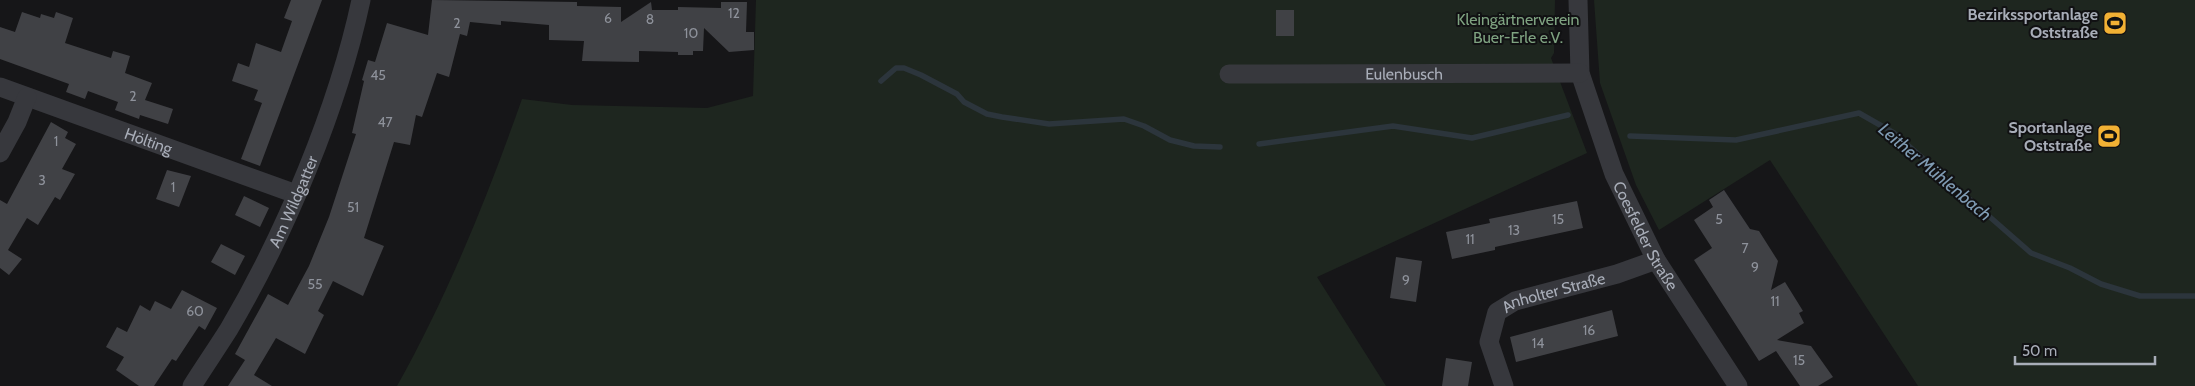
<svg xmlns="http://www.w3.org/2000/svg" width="2195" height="386" font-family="Cabin,sans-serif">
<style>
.green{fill:#1e261f}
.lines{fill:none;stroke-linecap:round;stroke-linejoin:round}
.stream{stroke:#2c353c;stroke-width:5.5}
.building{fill:#404145}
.minor{stroke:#37383d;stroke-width:19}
.labels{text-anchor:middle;stroke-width:4;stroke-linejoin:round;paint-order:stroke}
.number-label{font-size:14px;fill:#8e929b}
.poi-label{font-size:16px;font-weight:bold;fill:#a8adb8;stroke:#111113;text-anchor:end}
.park-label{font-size:16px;fill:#7fa381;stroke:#111113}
.street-label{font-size:16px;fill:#a8adb8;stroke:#111113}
.water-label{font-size:18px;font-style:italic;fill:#7f9bb3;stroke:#111113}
</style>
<rect width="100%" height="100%" fill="#161618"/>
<path class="green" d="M756,0H1555L1554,53L1551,58L1587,153L1317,277L1386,386H397C448,295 487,198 522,99L572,105L707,108L753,96Z
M1594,0H2195V386H1918L1770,160L1659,230L1636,185L1600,83Z"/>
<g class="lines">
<path class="stream" d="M881,81L896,68H904L921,75L957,94L964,102L987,114L1002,117L1049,124L1124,119L1144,126L1170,140L1194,146L1220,147
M1630,136L1736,140L1859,113L1894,133L2031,253L2070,268L2101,284L2140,296H2195
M1259,144L1393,126L1472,138L1568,115"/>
</g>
<path class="building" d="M291,0H322L260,166L241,159L262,103L254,100L258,90L232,81L238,63L249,67L256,43L281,52L292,21L284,18Z
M432,0L577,2V6L621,7V22L651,2L652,10H678V7L721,8V2H747L746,32H754V50L729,52L704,28L703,51H693V55H678V52L639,51V62L582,61L584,41L549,40V25L501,21V25L470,22L467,36L460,34L449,77L437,73L422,117L416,115L410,145L394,142L364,238L384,246L363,296L333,281L318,311L324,315L305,354L276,338L254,375L272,386H228L245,360L235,354L268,294L288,305L309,266L329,217L356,134L352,133L364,81L362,80L368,60L375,62L387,23L428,35Z
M1276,10H1294V36H1276Z
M22,12L40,18L41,14L54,18L56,12L73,18L65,43L111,58L113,51L130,56L125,73L152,83L145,100L173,109L168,124L140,115L139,119L115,110L118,102L88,91L85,99L66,92L69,84L0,59V27L15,32Z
M51,122L68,132L65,138L76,144L62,169L75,174L60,200L55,197L38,225L27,218L8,250L22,259L9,275L0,268V200L7,204Z
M167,170L191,176L179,207L156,199Z
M1724,190L1750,229L1759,231L1778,261L1771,290L1785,282L1803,311L1799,313L1804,323L1777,340L1811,346L1833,377L1818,386H1800L1776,351L1759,361L1694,260L1712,248L1694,220L1713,207L1709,200Z
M244,196L269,208L260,227L235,215Z
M1577,201L1583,228L1495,247V250L1452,259L1446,232L1490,223L1489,219Z
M221,244L245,256L235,275L211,262Z
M1396,257L1422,261L1416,302L1390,298Z
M182,290L217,308L205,330L199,326L176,361L172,359L154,386H139L116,370L124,357L106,347L117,327L127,332L140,305L150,311L155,301L171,309Z
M1612,310L1618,336L1516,362L1510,337Z
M1446,358L1472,362L1468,386H1442Z"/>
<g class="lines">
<g class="minor">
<path id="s1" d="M1578,0L1580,73L1614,174L1656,260L1738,386"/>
<path id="s2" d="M1229,74L1580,73"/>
<path id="s3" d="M0,87L296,194"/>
<path d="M0,153L17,122L27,97"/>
<path id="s4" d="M192,386C204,367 217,348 229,329C285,234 338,108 361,0"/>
<path id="s5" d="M1504,386L1489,342L1497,312L1515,301L1617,274L1656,260"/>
</g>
</g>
<defs>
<g id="stadium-square" transform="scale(1.25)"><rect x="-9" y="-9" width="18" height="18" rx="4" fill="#f2b134" stroke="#111113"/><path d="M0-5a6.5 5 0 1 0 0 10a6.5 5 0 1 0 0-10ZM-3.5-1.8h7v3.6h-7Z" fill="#111"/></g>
</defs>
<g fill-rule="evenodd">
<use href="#stadium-square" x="2115" y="23"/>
<use href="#stadium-square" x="2109" y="136"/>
</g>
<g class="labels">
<g class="number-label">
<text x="734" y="18">12</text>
<text x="608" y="23">6</text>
<text x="650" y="24">8</text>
<text x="457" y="28">2</text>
<text x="691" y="38">10</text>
<text x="378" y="80">45</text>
<text x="133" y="101">2</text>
<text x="385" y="127">47</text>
<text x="56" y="146">1</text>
<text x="42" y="185">3</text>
<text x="173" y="192">1</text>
<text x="353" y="212">51</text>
<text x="1558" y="224">15</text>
<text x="1719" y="224">5</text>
<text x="1514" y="235">13</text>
<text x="1470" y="244">11</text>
<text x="1745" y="253">7</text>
<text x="1755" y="272">9</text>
<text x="1406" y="285">9</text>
<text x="315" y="289">55</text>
<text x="1775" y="306">11</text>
<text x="195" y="316">60</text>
<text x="1589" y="335">16</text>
<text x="1538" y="348">14</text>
<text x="1799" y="365">15</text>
</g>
<g class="poi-label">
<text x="2098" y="20">Bezirkssportanlage<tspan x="2098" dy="18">Oststraße</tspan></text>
<text x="2092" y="133">Sportanlage<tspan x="2092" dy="18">Oststraße</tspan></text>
</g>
<g class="park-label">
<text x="1518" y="25">Kleingärtnerverein<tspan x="1518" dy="18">Buer-Erle e.V.</tspan></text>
</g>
<g class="street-label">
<text dy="6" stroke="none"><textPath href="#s2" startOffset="175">Eulenbusch</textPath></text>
<text dy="6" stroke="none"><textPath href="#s3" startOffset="158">Hölting</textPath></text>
<text dy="6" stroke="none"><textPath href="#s4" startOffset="211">Am Wildgatter</textPath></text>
<text dy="6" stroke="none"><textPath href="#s1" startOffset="249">Coesfelder Straße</textPath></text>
<text dy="6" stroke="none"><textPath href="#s5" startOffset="138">Anholter Straße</textPath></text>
</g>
<g class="water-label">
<text transform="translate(1935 172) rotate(40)" y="6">Leither Mühlenbach</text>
</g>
</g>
<path d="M2015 356v8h140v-8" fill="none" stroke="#a8adb8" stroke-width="2.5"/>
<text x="2022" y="356" font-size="15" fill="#a8adb8" stroke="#111113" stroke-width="4" paint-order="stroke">50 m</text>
</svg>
